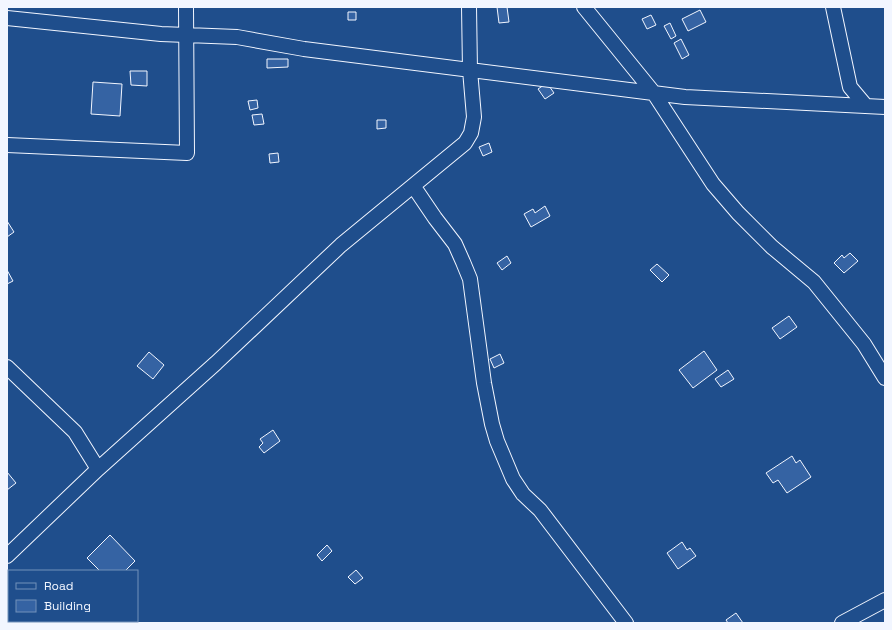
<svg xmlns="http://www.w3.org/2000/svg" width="892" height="630" font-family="'Space Grotesk',sans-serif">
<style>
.building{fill:#3563a3;stroke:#f2f6ff}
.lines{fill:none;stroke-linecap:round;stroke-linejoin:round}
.minor-casing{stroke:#f2f6ff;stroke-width:16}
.minor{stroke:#1f4e8c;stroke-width:14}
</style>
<rect width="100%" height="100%" fill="#1f4e8c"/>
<path class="building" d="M497,7H507L509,22L499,23Z
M700,10L706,22L688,31L682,19Z
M348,12H356V20H348Z
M651,15L656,25L647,29L642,19Z
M670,23L676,36L671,39L664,26Z
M681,39L689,55L682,59L674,43Z
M267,59H288V67L267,68Z
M130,71H147V86L131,85Z
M93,82L122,84L120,116L91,114Z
M547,83L554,93L545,99L538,89Z
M257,100L258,108L250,110L248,101Z
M262,114L264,124L254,125L252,115Z
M377,120H386V128L377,129Z
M489,143L492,152L483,156L479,147Z
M278,153L279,162L270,163L269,154Z
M545,206L550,216L531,227L524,214L533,209L535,213Z
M7,221L14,232L7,237Z
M850,253L858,261L844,273L834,263L842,255L844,258Z
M507,256L511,263L502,270L497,263Z
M657,264L669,275L662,282L650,270Z
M7,270L13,281L7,284Z
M789,316L797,327L780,339L772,328Z
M704,351L717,370L693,388L679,370Z
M149,352L164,365L153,379L137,366Z
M500,354L504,363L494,368L490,359Z
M728,370L734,379L721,387L715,379Z
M273,430L280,441L264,453L259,447L263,443L260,439Z
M792,456L796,463L800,460L811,477L787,493L778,480L773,483L766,473Z
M7,472L16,483L7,490Z
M110,535L135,561L125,571H100L87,558Z
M682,542L687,550L690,548L696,556L678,569L667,553Z
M327,545L332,551L322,561L317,555Z
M356,570L363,578L355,584L348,577Z
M736,613L743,623H728L726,620Z"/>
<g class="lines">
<g class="minor-casing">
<path id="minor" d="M584,7L653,92L713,184L738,213L772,247L814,282L864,344L885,378
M833,7L850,87L866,106
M7,18L161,34L237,37L304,49L685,97L885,107
M7,145L187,153L186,7
M414,187L435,218L455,244L463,262L470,279L484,383L492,424L497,441L513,479L523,494L540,510L626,623
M7,367L75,432L98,469
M7,556L98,469L216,363L341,245L465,143L471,133L474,117L470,70L469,7
M842,623L885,600"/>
</g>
<use href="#minor" class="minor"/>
</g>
<rect width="892" height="630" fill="none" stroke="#f2f6ff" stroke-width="16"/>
<rect x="8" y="570" width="130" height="52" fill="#1f4e8c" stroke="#7391ba"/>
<rect x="16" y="583" width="20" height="6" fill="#1f4e8c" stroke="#7391ba"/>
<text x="44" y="590" font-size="12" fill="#f2f6ff">Road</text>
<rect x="16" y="600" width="20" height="12" fill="#3563a3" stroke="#7391ba"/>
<text x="44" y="610" font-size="12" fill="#f2f6ff">Building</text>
</svg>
